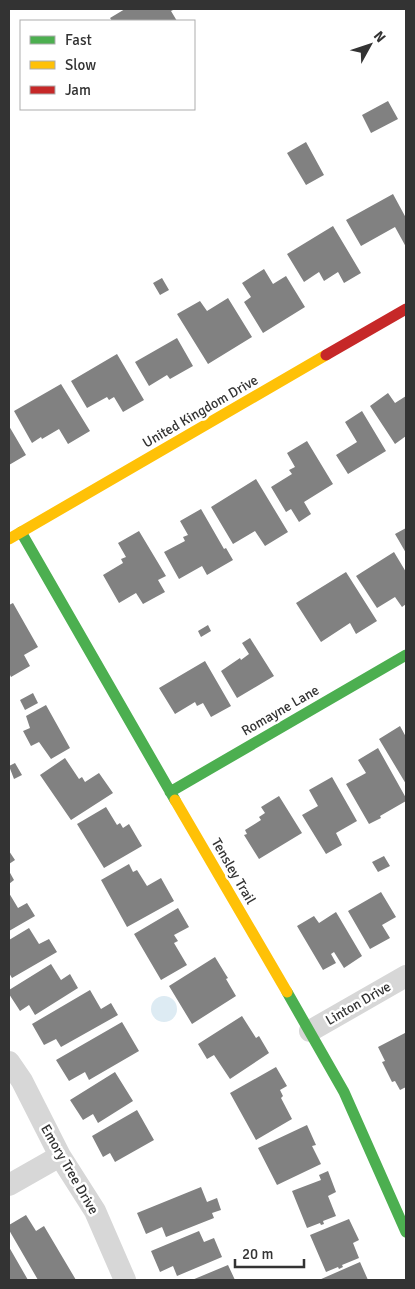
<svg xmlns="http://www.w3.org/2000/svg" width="415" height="1289" font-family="Signika,sans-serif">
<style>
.water{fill:#ddebf3}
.building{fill:#818181}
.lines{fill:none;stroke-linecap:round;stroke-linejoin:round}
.street{stroke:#d7d7d7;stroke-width:22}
.fast{stroke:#4caf50;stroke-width:11}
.slow{stroke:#ffc107;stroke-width:11}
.jam{stroke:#c62828;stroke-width:11}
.labels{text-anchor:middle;stroke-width:5;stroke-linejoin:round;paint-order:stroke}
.street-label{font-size:14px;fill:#333;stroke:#fff}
</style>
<rect width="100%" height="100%" fill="#fff"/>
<path class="water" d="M151 1009a13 13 0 1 1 26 0a13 13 0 1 1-26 0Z"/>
<path class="building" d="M125,9H175L171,11L177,21H112L110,18Z
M388,101L398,119L371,133L362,115Z
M306,142L324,175L306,185L287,153Z
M393,194L406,218V247L395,227L361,246L346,220Z
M333,226L361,273L344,283L338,272L324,281L319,272L304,282L287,254Z
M264,269L273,284L286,276L305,307L263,333L244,302L251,297L242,283Z
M162,278L169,290L160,295L153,283Z
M228,298L252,337L208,364L177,314L200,301L207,311Z
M177,338L193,366L170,379L167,375L149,386L135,362Z
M117,354L144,400L123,412L114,397L109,400L107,397L87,408L71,381Z
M61,384L90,431L68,444L59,429L42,439L41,437L32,443L14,411Z
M388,393L395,403L406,396V436L395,444L370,406Z
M362,411L386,451L348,474L336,455L357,442L345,422Z
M9,426L26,455L9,465Z
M307,441L333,484L304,502L311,514L299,522L291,509L286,512L271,487L292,474L289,470L295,467L287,453Z
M256,479L288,532L265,546L255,531L233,544L211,507Z
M201,509L224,549L226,548L233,560L207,575L202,566L179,579L164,552L185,541L183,537L188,535L180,521Z
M406,528V553L395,534Z
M139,531L166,576L158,580L165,592L143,604L136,593L119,603L103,575L123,563L121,559L126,557L118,543Z
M394,552L406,572V604L402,607L395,597L377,608L356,576Z
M346,572L377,621L356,634L350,623L321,642L296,603Z
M13,603L38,647L24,655L30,666L11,677L9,673V605Z
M208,625L211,631L201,637L198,631Z
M250,638L274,676L237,698L221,671L240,658L241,660L249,654L242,643Z
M205,661L231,706L211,717L203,703L197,706L195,702L175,714L159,688Z
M33,693L38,703L25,710L20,700Z
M46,705L70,748L51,759L39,742L31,746L23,731L30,728L26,716Z
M400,726L406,737V784L379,739Z
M378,748L406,798V801L380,816L381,818L369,824L346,784L366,773L358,760Z
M65,758L79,779L82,777L85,782L99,773L113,793L71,820L40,775Z
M15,763L22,775L14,779L9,766Z
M332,777L357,821L336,833L342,845L326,854L302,815L318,806L309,790Z
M279,796L302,833L259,859L244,835L247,834L245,830L261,820L259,817L265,813L261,807Z
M106,807L117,825L120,823L123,828L129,824L142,846L104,868L77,824Z
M9,851L15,860L9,864Z
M384,856L390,866L378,872L372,862Z
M129,864L133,872L137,870L147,886L161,878L174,901L127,927L101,880Z
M9,871L14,880L9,884Z
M381,892L396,917L382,925L390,938L370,949L348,911Z
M9,893L18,908L27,903L35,916L9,931Z
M178,908L189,927L174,935L178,941L174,943L187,965L161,980L134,934Z
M336,912L362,956L344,968L334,952L331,954L336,963L323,970L297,926L314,916L319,923Z
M29,928L39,944L49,939L57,952L12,978L9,973V940Z
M215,957L226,975L228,978L226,979L236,996L192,1024L169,986Z
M51,964L61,980L70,974L78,988L35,1015L29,1005L20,1011L9,994V990Z
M90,990L101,1009L111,1003L118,1015L61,1047L56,1039L44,1045L32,1024Z
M242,1016L256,1038L259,1036L269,1053L230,1079L214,1055L207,1059L198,1044Z
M122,1022L139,1051L89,1080L85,1072L69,1081L56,1060Z
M405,1033L406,1087L400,1090L395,1081L392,1082L382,1062L385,1061L378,1047Z
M276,1067L287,1086L280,1090L283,1096L281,1098L292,1119L256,1140L230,1093Z
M115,1072L133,1101L98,1123L93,1114L83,1120L70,1100Z
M137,1110L154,1140L115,1162L110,1153L103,1157L92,1136Z
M307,1125L316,1145L312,1146L321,1164L277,1185L258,1148Z
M328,1171L336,1192L328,1196L336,1216L323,1221L324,1224L321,1225L320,1223L307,1228L292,1191L321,1180L319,1175Z
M201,1187L207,1202L217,1198L221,1210L212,1213L214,1218L166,1237L162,1227L146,1234L137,1213Z
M26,1215L36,1231L44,1226L76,1280H38L9,1230V1225Z
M349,1219L359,1240L353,1243L359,1258L342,1265L343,1267L339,1269L338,1267L326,1272L310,1235Z
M199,1231L204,1242L214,1238L222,1257L177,1276L173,1266L160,1272L151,1251Z
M9,1247L28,1280H9Z
M360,1262L368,1280H319Z
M228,1265L235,1280H192Z"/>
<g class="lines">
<path class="street" d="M310,1031L406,976
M9,1062L22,1081L60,1156L95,1211L125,1280
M9,1185L60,1156"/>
<path class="fast" d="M21,532L175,800
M170,792L406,655
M287,992L344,1092L406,1232"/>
<path class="slow" d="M9,539L326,355
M175,800L287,992"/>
<path class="jam" d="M326,355L406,309"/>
</g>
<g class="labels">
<g class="street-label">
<text transform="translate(200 411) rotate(-30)" y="5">United Kingdom Drive</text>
<text transform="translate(280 710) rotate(-30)" y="5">Romayne Lane</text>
<text transform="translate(234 871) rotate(60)" y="5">Tensley Trail</text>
<text transform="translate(358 1003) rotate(-30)" y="5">Linton Drive</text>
<text transform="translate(70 1169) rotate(60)" y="5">Emory Tree Drive</text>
</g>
</g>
<rect width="415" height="1289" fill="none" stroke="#333333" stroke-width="20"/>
<rect x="20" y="20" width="175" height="90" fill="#ffffff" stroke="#adadad"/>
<rect x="30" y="36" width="25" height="8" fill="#4caf50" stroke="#adadad"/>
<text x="65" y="45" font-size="15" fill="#333333">Fast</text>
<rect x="30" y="61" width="25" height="8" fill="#ffc107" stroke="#adadad"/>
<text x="65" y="70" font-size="15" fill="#333333">Slow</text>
<rect x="30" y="86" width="25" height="8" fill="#c62828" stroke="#adadad"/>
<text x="65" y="95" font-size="15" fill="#333333">Jam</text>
<g transform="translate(370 45) rotate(50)" stroke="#ffffff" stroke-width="4" paint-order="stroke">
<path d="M0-4L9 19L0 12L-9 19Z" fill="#333333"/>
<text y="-8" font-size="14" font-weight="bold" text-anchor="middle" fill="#333333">N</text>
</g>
<path d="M235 1259v8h69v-8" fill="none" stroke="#333333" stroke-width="2.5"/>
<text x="242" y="1259" font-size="15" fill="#333333" stroke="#ffffff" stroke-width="4" paint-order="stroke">20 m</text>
</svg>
